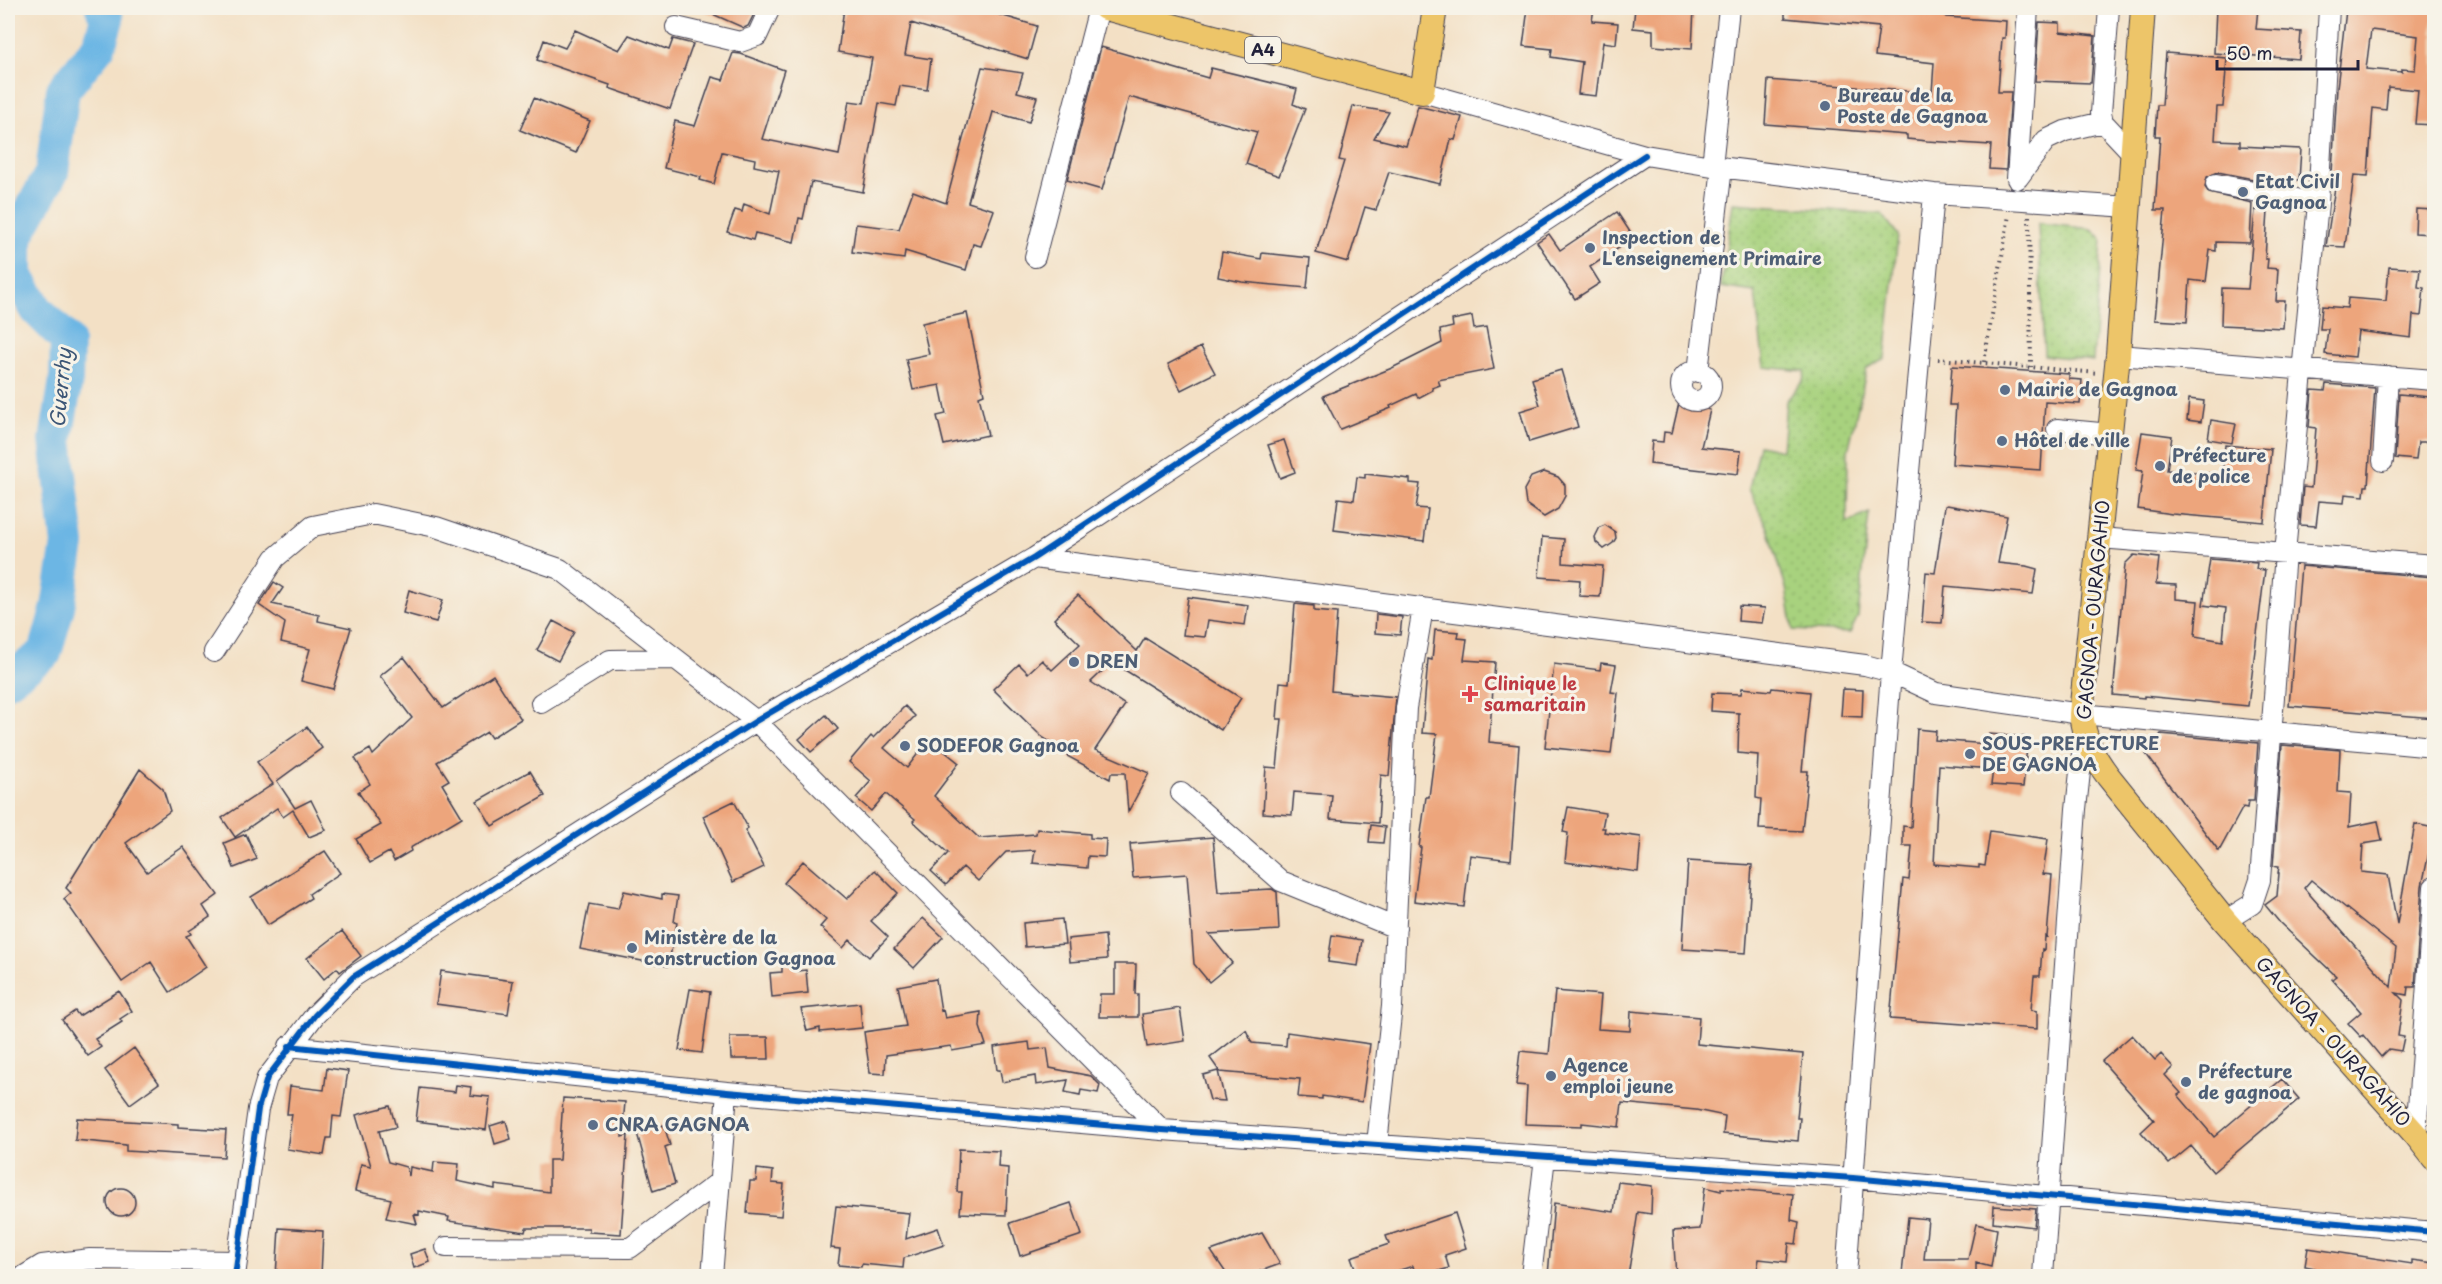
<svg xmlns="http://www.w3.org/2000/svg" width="2442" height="1284" font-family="'Playpen Sans',sans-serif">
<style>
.grass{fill:url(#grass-dots);stroke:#657a5c;stroke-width:1.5}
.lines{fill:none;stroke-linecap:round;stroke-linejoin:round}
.river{stroke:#6cb6e4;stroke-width:34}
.building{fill:#eda57c;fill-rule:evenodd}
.minor-casing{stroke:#413e50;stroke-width:22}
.major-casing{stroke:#413e50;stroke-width:26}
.path{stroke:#413e50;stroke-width:4;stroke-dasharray:1.5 4.5;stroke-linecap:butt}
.minor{stroke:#fff;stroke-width:20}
.major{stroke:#edc569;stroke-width:24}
.cycleway-casing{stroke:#f7f3e8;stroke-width:10}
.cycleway{stroke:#0057b8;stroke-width:6}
.service-dot{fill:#5c6f8a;stroke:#f7f3e8;stroke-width:2}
.health-dot{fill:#e0444e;stroke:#f7f3e8;stroke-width:2}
.labels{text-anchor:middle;stroke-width:6;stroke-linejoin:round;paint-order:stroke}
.shield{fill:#f7f3e8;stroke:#62616f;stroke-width:1.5}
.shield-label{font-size:16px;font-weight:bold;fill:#22223b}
.service-label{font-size:18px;font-weight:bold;fill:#4e5e75;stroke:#f7f3e8;text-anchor:start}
.street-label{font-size:18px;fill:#22223b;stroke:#f7f3e8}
.health-label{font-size:18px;font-weight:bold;fill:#be3a42;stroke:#f7f3e8;text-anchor:start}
.water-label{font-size:20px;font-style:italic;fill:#3c5676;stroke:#f7f3e8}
</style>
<defs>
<pattern id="grass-dots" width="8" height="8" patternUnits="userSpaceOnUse" patternTransform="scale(1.5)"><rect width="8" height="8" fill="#a8d27e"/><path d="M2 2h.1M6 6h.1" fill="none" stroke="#90b46e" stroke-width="1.8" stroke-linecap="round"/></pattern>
</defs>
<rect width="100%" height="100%" fill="#f7f3e8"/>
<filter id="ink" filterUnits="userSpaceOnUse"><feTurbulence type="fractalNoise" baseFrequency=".0167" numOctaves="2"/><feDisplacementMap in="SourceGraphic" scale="12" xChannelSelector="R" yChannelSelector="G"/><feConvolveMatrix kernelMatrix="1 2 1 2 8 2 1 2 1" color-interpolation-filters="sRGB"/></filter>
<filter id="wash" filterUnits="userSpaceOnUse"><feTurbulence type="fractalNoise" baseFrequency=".008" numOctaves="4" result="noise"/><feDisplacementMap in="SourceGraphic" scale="24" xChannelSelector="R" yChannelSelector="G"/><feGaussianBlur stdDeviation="1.35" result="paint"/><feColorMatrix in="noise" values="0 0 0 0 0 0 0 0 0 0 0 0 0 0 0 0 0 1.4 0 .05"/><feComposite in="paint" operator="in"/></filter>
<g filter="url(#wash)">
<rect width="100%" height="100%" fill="#f3e0c5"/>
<path class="grass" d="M1733,203L1882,214L1898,235L1885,359L1867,368L1848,451L1847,523L1869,513L1858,616L1850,633L1793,630L1786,588L1768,528L1749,489L1759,445L1782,450L1786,401L1803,381L1805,371L1764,367L1755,292L1721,287Z
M2038,223L2092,229L2102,239L2093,361L2044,355Z"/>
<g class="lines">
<path class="river" d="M8,680L45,653L58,607L68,544L56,440L66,380L67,340L37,310L16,275V237L52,172L63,90L99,46L107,19L102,8"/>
</g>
<g id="blocks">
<path class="building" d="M699,8H757L748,26L744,28Z
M844,8H977L1037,26L1028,59L911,23L905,55L931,59L927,90L900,86L896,106L879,103L863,192L811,182L803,219L799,218L794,242L755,233L753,240L727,232L735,210L742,212L744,204L770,214L779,171L754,166L755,159L722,152L714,184L700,180L701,177L664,168L675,121L695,126L712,77L723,80L733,53L741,54L784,70L762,139L839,155L849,101L864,103L872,58L838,52Z
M1528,8H1594L1592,21L1618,23L1616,44L1603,42L1596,96L1578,94L1582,62L1551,57L1552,49L1523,46Z
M1635,8H1694L1692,49L1653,46V30L1633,28Z
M1785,8H1900V10L1946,13V17L2006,21L2005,38H2002L1998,92H2011L2006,170L1989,169L1991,145L1927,141L1907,139V135L1765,124L1768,80L1932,93L1934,63L1875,56L1879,27L1785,18Z
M2216,8H2258L2256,29L2301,32L2299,59L2214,53Z
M2351,8H2434L2432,33H2434V125L2415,124L2418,90L2388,87L2386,110L2373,108L2368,176L2354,175L2345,247L2326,246L2337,174L2332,173L2337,88L2346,10H2351ZM2371,30L2418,36L2415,70L2402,69V72L2366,69Z
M2039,22L2060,23V32L2095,36L2091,83L2035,81Z
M575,30L619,50L629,35L669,50L673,39L693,44L670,109L609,88L610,85L537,60L544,40L565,48Z
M1101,47L1208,78L1211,68L1297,89L1293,104L1305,109L1279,176L1246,164L1257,132L1129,97L1102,190L1067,180Z
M2166,53L2227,58L2223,107H2217L2215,140L2240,141V146L2301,149L2299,180L2253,179L2218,172L2207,177L2205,187L2209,193L2252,203L2250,243L2216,242V251L2210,250L2206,282L2190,280L2187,322L2155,320L2165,210H2155L2160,136H2155L2157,105H2162Z
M982,67L1023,73L1017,92L1037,97L1029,122L993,112L968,202L994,210L981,246L973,244L966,270L905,251L904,259L852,252L856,224L899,229L913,191L946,203Z
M534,98L590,121L576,153L520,130Z
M1353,106L1389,112L1374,138L1406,146L1418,106L1462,117L1455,140L1451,139L1440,184L1389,172L1376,210L1365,207L1348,262L1316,253L1344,161L1339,160Z
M2416,209L2433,210L2431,234L2415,233Z
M2255,210L2268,211L2265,259H2268L2267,268L2278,269L2276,301H2285L2283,328L2221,325L2222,288L2248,289Z
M1617,212L1634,238L1590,267L1600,283L1575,299L1537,242L1549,234L1560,250Z
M1222,252L1261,259L1262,253L1310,258L1307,288L1242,282L1218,277Z
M2389,267L2420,269L2418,287L2424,288L2421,316L2413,315L2411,338L2358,331L2355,357L2325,354L2328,329H2320L2322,306L2347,308L2348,298L2386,301Z
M967,313L984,394L979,396L988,435L944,445L937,416L946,414L940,385L913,390L906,359L929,354L922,323Z
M1472,316L1474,329L1486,327L1494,369L1438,380L1440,385L1432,388L1433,390L1418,398L1416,394L1390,406L1391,408L1340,429L1323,396L1392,368L1442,343L1440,330L1453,327L1452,320Z
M1201,347L1215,373L1181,390L1168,364Z
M1952,366L2069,374V379L2082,380L2080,404L2045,402L2041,470L1952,464L1956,405H1949Z
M1561,370L1578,427L1529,442L1520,411L1540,405L1532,379Z
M2326,384L2375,388L2368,486H2365L2364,496L2345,494L2344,503L2319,501L2316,526L2300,525L2303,487L2311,488L2316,428L2309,427L2312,390L2325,391Z
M2399,394L2430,397V400H2434V442H2418L2416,460L2395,458Z
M2189,399L2204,401L2201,422L2187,420Z
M1679,403L1710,410L1701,447L1741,451L1738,474L1650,464L1652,441L1663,442L1664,432L1672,433Z
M2211,420L2236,424L2232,443L2208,439Z
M2142,432L2172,436L2167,470L2222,474L2225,445L2271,449L2264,522L2172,514L2138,509L2143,471L2136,470Z
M1284,440L1295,472L1280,478L1268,445Z
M1544,472L1558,477L1565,485V496L1558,509L1544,517L1526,504L1524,490L1531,477Z
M1365,474L1410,479V483L1420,484L1416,508L1428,509L1424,541L1334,530L1338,498L1354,500L1357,477L1365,478Z
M1947,505L2007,516L1998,563L2026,566L2037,569L2033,594L1945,586L1942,623L1922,622L1926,572L1935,573L1945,506Z
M1605,525L1615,532L1616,538L1613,543L1604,549L1596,542L1595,537L1600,527Z
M1542,537L1564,539L1563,563L1603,566L1600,597L1579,596L1580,580L1539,577Z
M2134,555L2159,558L2156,584L2176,585V599L2198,601L2195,636L2223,641L2226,608L2203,605L2210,559L2257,563L2256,569L2265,570L2248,706L2144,696V698L2113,695L2125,564Z
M2301,566L2434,577V718L2289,706Z
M274,582L283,588L272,604L319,615L318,621L351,628L333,689L301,681L310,649L281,642L285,623L259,605Z
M409,590L443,600L436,622L403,613Z
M1078,595L1137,651L1145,638L1241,698L1221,730L1112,662L1091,682L1125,705L1095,750L1149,773L1128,812L1125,773H1111L1110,779L1067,756L1068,753L1042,737L993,689L1019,664L1028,673L1042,660L1052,670L1080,644L1054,619Z
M1188,597L1248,605L1245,625L1208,620L1205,637L1183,635Z
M1295,604L1314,606V611L1337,613L1331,691L1396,697L1389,776L1381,775L1378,823L1330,819L1332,795L1294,792L1292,815L1263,813L1266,767L1277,768L1282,719H1277L1280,682L1289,683Z
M1739,606L1765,608L1762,623L1738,621Z
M1376,614L1402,617L1400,635L1375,633Z
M553,621L574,632L558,661L537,650Z
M1435,630L1459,632L1458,638L1467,639L1464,660L1495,662L1489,742L1519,745L1511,860L1470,855L1464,907L1414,901L1421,847H1419L1426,797H1429L1437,734L1422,733L1428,659L1432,660Z
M404,657L443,708L493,675L521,719L491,738L487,732L437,762L449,780L442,784L462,817L410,848L411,851L394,861L389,852L370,863L356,839L381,825L358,792L370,784L355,758L370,749L373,755L412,718L380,676Z
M1601,663L1616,665L1611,692L1618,693L1611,754L1545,747L1554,664L1600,670Z
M1742,688L1771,691L1772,688L1810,692L1802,771H1808L1802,831L1759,829L1761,799L1756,798L1758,755L1738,753L1739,713L1711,711L1712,693L1741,694Z
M1843,689L1863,690L1862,717L1841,716Z
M905,706L915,716L884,748L907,768L929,739L959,763L934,796L979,838L1036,834L1037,829L1090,834V838L1106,839L1105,857L1088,856L1087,868L1033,863L1035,850L1006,852L978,881L963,867L946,885L931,871L948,853L913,821L915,819L886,794L871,811L856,798L871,781L849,762L871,736L873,738Z
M826,715L838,729L811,752L799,739Z
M307,727L322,748L277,781L295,808L311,800L326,830L309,837L293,810L283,817L277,808L235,837L222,818L273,784L257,762Z
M1917,729L1936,731L1935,740L1988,744L1989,734L2028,737L2023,787L1991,785L1993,769L1939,765L1934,864L1979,868V865L1985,866L1990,831L2048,839L2043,874L2052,875L2047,937L2045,936L2044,950L2042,949L2040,976H2034L2031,1010L2037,1011V1029L1890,1019L1903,879L1909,880L1912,846H1903V826L1911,827Z
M2161,734L2258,743L2254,801H2248L2247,808L2243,807L2219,851L2146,754Z
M2282,745L2340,750L2338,792L2351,793L2349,827L2378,821L2382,841L2363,844L2361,872L2388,875L2397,924L2415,824L2434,828L2422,886L2415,987H2408L2407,995L2396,993L2403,1000L2398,1036L2404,1037L2401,1051L2389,1049L2381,1057L2363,1035L2361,1037L2348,1023L2361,1012L2332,979L2336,976L2280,923L2265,905L2277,896L2279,873H2278L2279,867L2273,866ZM2311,880L2396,948L2391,987L2304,888Z
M140,769L163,789L170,811L126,843L147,872L183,847L218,895L203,906L210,917L189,931L191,934L186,936L206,967L170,992L151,962L122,982L64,899L71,893L66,888Z
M530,771L545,796L492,826L477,801Z
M734,801L748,828L745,830L764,867L733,882L703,816Z
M1568,807L1605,813L1602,828H1605L1604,832L1641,837L1638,872L1565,862L1568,833L1563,832Z
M1371,825L1385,827L1383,843L1369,842Z
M246,834L257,859L234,868L224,843Z
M1213,837L1218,892L1272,889L1277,892L1279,930L1209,934L1232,963L1209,982L1194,964L1187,874L1133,878L1130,844Z
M325,851L340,873L309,894L311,898L268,925L251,897Z
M803,861L847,899L875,870L898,893L871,921L888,937L869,957L850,940L843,948L820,927L826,920L784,883Z
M1688,861L1752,865L1746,953L1682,949Z
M624,891L662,899V894L678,896L674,922L677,923L668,966L580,949L589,904L618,909Z
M923,918L943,937L914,968L894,949Z
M1062,919L1065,944L1025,947L1023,923Z
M342,931L361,956L340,972L337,968L324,979L307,958Z
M1105,935L1107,959L1070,962L1068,939Z
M1332,935L1362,940L1358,966L1328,962Z
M796,964L797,971L806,970L808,993L772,997L770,973L782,972V965Z
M1115,964H1136L1135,994H1138V1017H1099L1100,994H1115Z
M441,971L513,981L508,1014L436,1004Z
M936,979L941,1011L943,1010L945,1018L981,1012L980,1027L986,1045L952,1051L951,1046L886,1055L885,1074L870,1073L864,1032L906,1026L898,986Z
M690,989L710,992L702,1053L679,1050Z
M119,991L132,1011L120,1019L122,1022L95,1039L101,1047L88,1056L62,1020L75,1011L79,1016Z
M1555,991L1601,995L1598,1029L1630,1031L1631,1011L1699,1017L1697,1044L1803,1054L1797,1118H1800L1798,1141L1723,1134L1725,1116L1696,1110L1622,1103L1619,1127L1582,1123V1126L1525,1124L1527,1086L1516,1085L1520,1051L1549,1054Z
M860,1003L862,1028L820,1032V1028L807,1031L801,1009Z
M1180,1008L1185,1041L1147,1047L1142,1014Z
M1246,1030L1252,1043L1286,1046L1287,1032L1370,1044L1362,1102L1322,1096V1099L1298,1097L1300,1079L1220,1072L1210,1058Z
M2132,1035L2155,1060L2161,1054L2173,1067L2165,1075L2181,1093L2178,1095L2214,1137L2282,1079L2299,1099L2213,1172L2191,1146L2169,1164L2141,1132L2154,1120L2102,1061Z
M730,1037H768L769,1059H731Z
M1029,1042L1030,1050L1047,1048L1050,1068L1091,1076L1100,1085L1098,1093L1081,1090L1080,1095L1065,1092L1068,1080L1036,1085L1035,1076L1002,1082L1000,1070H997L994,1047Z
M134,1048L159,1083L130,1104L105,1070Z
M327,1068L348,1071L341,1117L333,1116L331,1138H327L324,1155L287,1149L292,1114H287L290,1086L324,1090Z
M1218,1071L1225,1101L1210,1100L1203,1075Z
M456,1085L471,1087L470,1095L490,1097L486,1130L416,1121L420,1088L455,1092Z
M563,1098L625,1102L622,1137L628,1135L621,1234L589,1232V1228H526L525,1232L448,1221L449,1217L419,1211V1215L414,1214L417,1224L386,1218L391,1199L355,1191L361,1164L371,1166L356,1115L390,1106L396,1127L379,1131L388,1162L406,1167L409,1176L410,1167L433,1172L434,1162L459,1164L457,1181L495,1189V1185L549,1192V1160H559Z
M77,1118L178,1124V1127L226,1130L224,1157L126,1151V1145L75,1140Z
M506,1121L511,1139L495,1144L490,1126Z
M664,1125L670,1145L665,1147L675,1184L653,1191L637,1133Z
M959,1149L999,1151L998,1167L1008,1168L1006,1215L960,1213L962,1192H957Z
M757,1169L773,1171L772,1183L784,1184L781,1216L747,1213L750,1181H756Z
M1618,1182L1652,1186L1651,1214L1638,1212L1628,1276H1548L1554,1203L1614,1212Z
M1705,1187L1721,1191V1188L1793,1194L1791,1220L1799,1222L1796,1244L1789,1243L1787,1262L1759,1259L1756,1276H1676L1673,1231L1700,1229Z
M107 1202a14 14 0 1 1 28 0a14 14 0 1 1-28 0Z
M1071,1203L1082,1235L1020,1256L1010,1223Z
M836,1206L909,1213L906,1239L938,1228L944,1245L904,1258L903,1268L862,1264L861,1267L838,1265L840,1249L831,1248Z
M1994,1206L2036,1209L2034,1227L1993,1222Z
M1455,1213L1466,1248L1445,1255L1449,1268L1422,1276L1419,1271L1415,1273L1413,1266L1381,1276H1358L1351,1257L1389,1244L1386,1236Z
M1908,1217L1928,1219L1924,1259H1968L1976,1224L1997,1229L1991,1267L1976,1263V1276H1929L1902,1274Z
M279,1228L323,1231L321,1276H276Z
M1262,1233L1280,1264L1247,1276H1228L1211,1251Z
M2308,1248L2412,1264V1260L2434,1263V1276H2314L2315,1268L2305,1266Z
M425,1249L430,1262L414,1268L410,1254Z"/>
</g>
</g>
<g filter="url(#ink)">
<use href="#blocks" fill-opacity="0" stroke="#413e50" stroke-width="1.5"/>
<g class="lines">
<g class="minor-casing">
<path id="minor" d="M2109,8L2101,113L2103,122L2133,154
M676,27L740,42L757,36L770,8
M1422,92L1645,155L1712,166L1934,194L2129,207
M1712,166L1729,8
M2018,178L2046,140L2065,131L2103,122
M2017,179L2028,8
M2216,184L2318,203
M1035,257L1099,8
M2118,355L2434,380
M1681 386a15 15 0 1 1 30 0a15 15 0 1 1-30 0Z
M1698,372L1722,167
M2057,429L2111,434
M2383,461L2388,376
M2100,538L2434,565
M1034,558L1865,665L1891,672L1936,693L2081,714L2434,747
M214,652L275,558L313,526L373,514L436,527L560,569L756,721L1162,1130
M541,703L610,660L675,659
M1181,793L1281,881L1396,928
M2225,921L2252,904L2260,880L2285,553L2318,203L2329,8
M289,1046L727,1092L1162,1130L1853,1178L2434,1232
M2416,1135L2434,887
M1377,1144L1392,1006L1406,708L1423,608
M446,1247L630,1248L719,1182
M24,1276L42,1265L90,1259L237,1261
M235,1276L258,1109L267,1078L315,1015L353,977L756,721L1034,558L1645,155
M712,1276L727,1092
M1531,1276L1545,1157
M1846,1276L1891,672L1934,194
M2043,1276L2076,809L2084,735"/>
</g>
<g class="major-casing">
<path id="major" d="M1105,8L1422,92L1435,8
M2143,8L2118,355L2081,714C2084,739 2093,756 2108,776L2225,921L2416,1135L2434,1158"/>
</g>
<path class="path" d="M2029,216L2031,367
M1938,359L2098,373
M1984,362L2009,215"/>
<use href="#minor" class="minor"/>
<use href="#major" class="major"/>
<g class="cycleway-casing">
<path id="cycleway" d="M289,1046L727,1092L1162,1130L1853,1178L2434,1232
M235,1276L258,1109L267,1078L315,1015L353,977L756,721L1034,558L1645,155"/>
</g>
<use href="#cycleway" class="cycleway"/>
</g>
</g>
<g class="service-dot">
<circle cx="1825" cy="106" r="6"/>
<circle cx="2243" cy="192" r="6"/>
<circle cx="1590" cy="248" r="6"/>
<circle cx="2005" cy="390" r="6"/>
<circle cx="2002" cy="441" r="6"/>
<circle cx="2160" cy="466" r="6"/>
<circle cx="1074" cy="662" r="6"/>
<circle cx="905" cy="746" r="6"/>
<circle cx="1970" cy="754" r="6"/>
<circle cx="632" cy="948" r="6"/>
<circle cx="1551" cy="1076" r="6"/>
<circle cx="2186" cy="1082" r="6"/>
<circle cx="593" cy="1125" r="6"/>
</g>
<path class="health-dot" d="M1467 685h6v6h6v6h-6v6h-6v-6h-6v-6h6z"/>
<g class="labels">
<rect class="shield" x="1245" y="37" width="36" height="26" rx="4.5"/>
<g class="shield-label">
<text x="1263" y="56">A4</text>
</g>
<g class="service-label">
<text x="1837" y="102">Bureau de la<tspan x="1837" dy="21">Poste de Gagnoa</tspan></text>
<text x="2255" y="188">Etat Civil<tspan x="2255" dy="21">Gagnoa</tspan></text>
<text x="1602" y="244">Inspection de<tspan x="1602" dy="21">L'enseignement Primaire</tspan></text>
<text x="2017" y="396">Mairie de Gagnoa</text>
<text x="2014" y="447">Hôtel de ville</text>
<text x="2172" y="462">Préfecture<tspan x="2172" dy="21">de police</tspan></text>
<text x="1086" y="668">DREN</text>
<text x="1982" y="750">SOUS-PREFECTURE<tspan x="1982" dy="21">DE GAGNOA</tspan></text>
<text x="917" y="752">SODEFOR Gagnoa</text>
<text x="644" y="944">Ministère de la<tspan x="644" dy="21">construction Gagnoa</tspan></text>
<text x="1563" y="1072">Agence<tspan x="1563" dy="21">emploi jeune</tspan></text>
<text x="2198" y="1078">Préfecture<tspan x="2198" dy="21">de gagnoa</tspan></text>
<text x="605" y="1131">CNRA GAGNOA</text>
</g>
<g class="street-label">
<text transform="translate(2094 610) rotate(-85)" y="6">GAGNOA - OURAGAHIO</text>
<text transform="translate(2333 1042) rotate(48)" y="6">GAGNOA - OURAGAHIO</text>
</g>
<g class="health-label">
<text x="1484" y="690">Clinique le<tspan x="1484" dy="21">samaritain</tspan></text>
</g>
<g class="water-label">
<text transform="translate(61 388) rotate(-85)" y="7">Guerrhy</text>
</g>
</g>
<rect width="2442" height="1284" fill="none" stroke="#f7f3e8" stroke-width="30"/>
<path d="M2217 60v9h141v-9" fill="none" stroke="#22223b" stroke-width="3"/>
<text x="2226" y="60" font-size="18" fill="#22223b" stroke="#f7f3e8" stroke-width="4.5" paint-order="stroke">50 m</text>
</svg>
